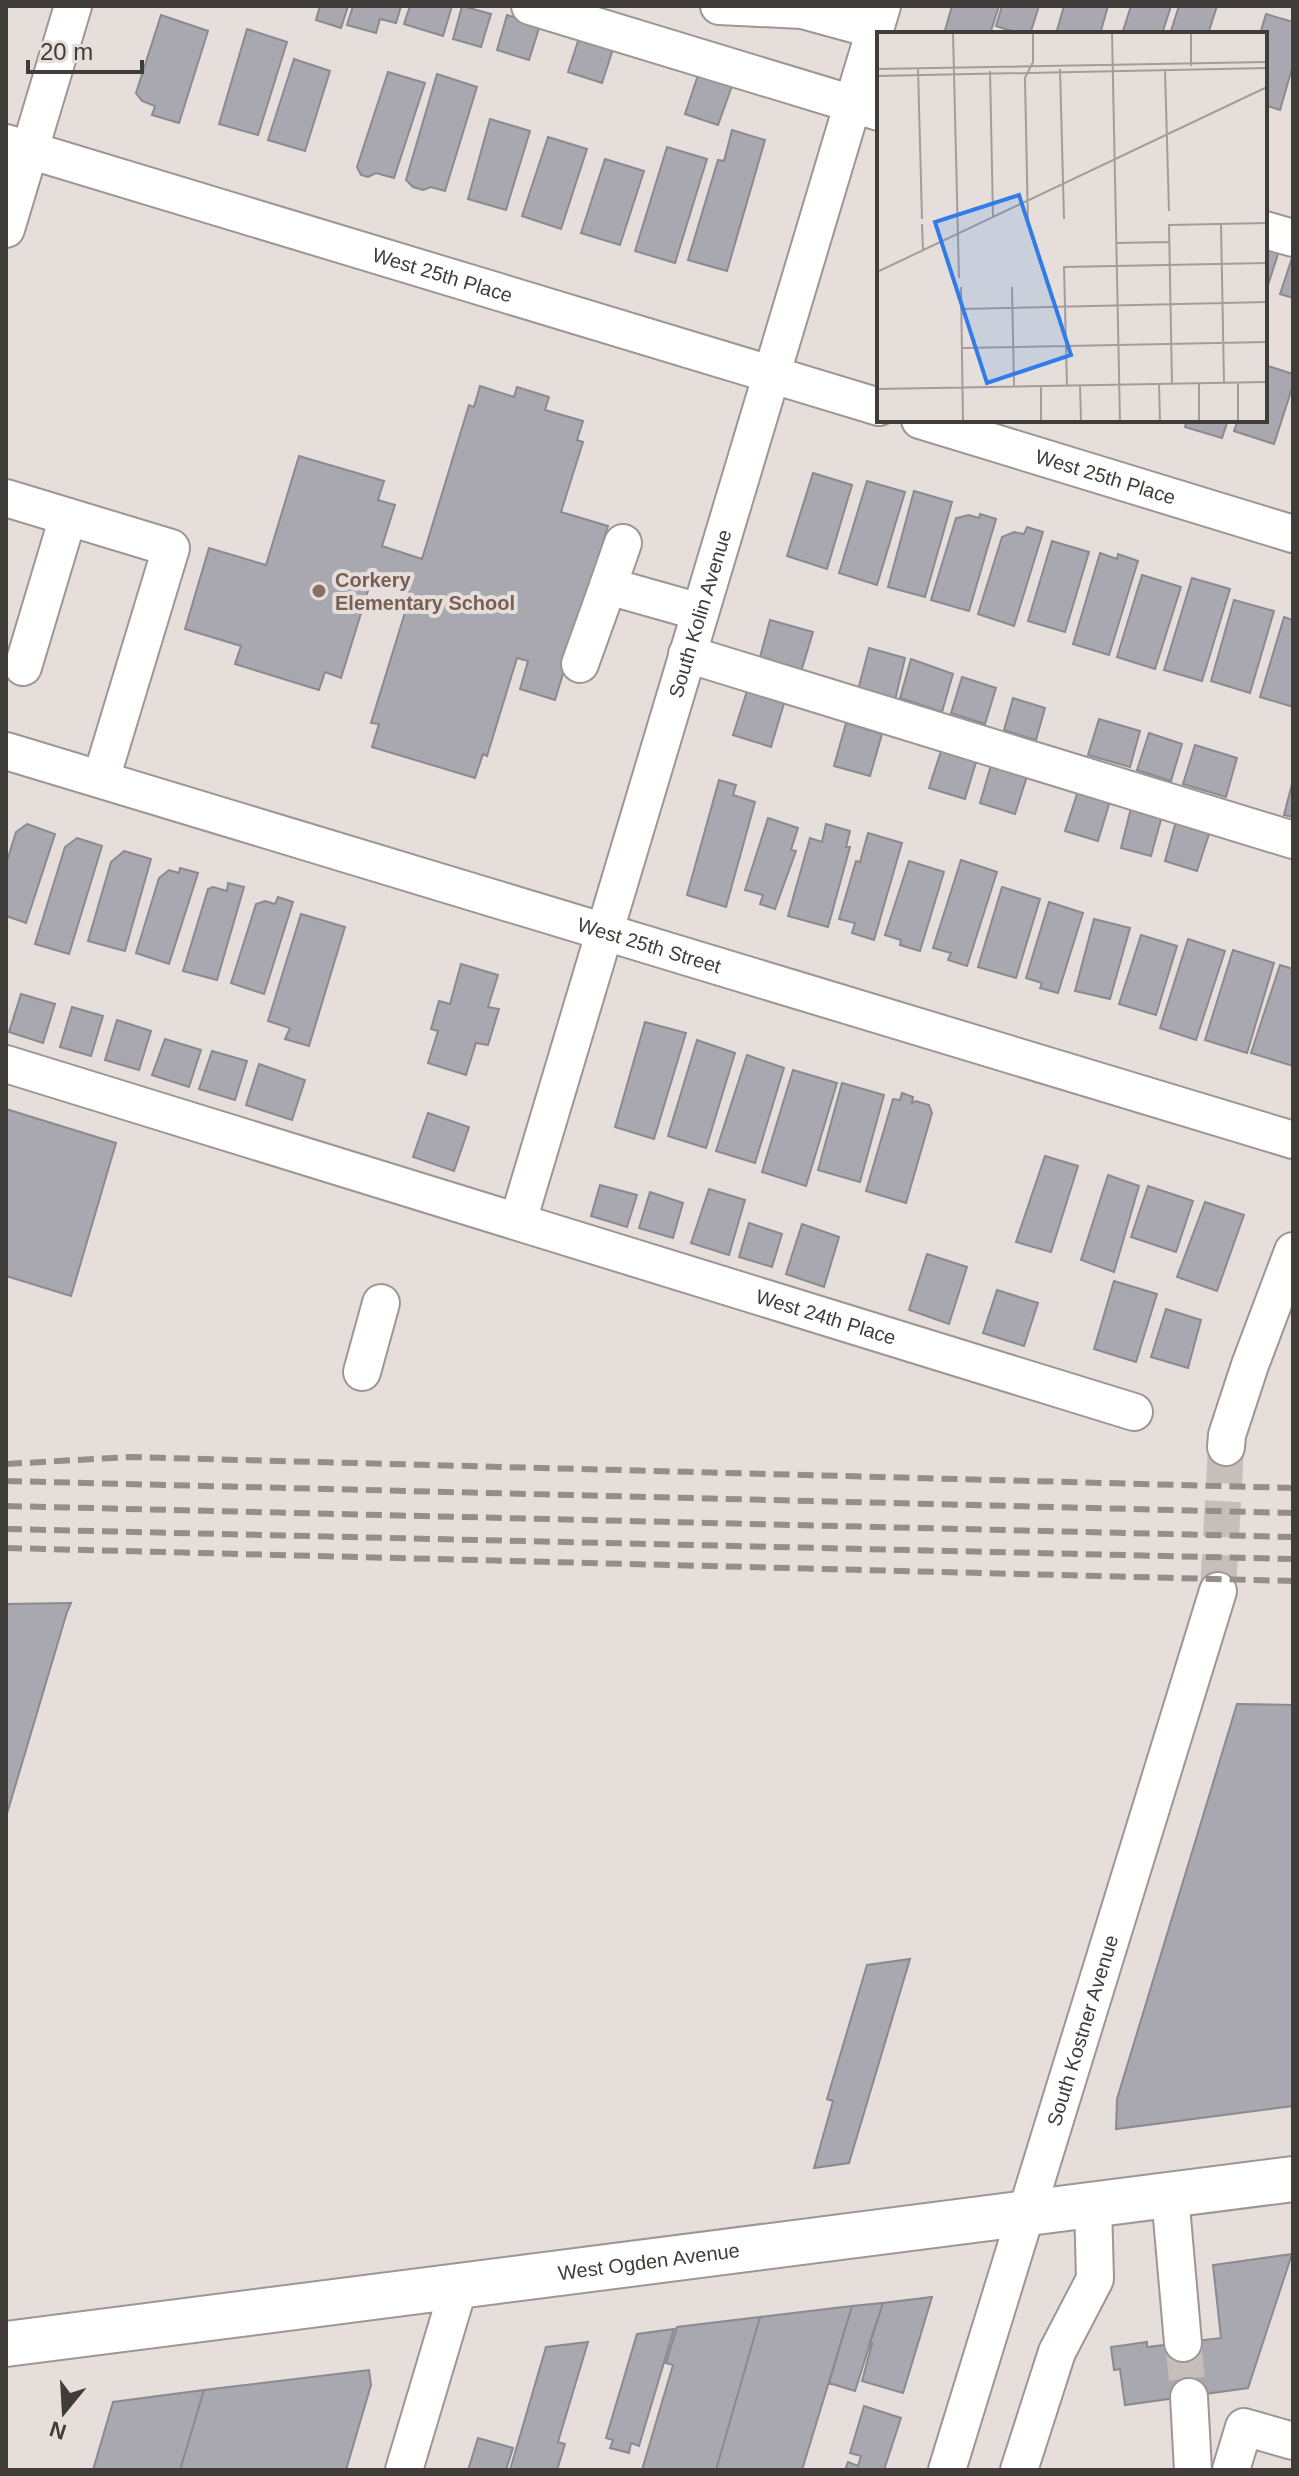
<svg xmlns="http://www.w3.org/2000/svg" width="1299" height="2476" font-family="Arial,sans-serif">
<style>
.building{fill:#a9a7af;stroke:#8b8a91;stroke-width:2}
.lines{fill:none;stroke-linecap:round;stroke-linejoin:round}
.minor-tunnel{stroke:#c5beba;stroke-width:36;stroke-dasharray:36 18;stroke-linecap:butt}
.minor-casing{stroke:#9e9692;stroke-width:40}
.major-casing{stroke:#9e9692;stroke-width:48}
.minor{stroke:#fff;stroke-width:36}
.major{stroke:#fff;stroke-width:44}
.rail{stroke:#948e8b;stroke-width:6;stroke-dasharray:16 8;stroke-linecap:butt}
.education-dot{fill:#8d6e63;stroke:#e6deda;stroke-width:3}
.labels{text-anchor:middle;stroke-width:8;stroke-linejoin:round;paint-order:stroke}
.street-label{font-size:20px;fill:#3f3c3a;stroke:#e6deda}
.education-label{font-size:20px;font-weight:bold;fill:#785e54;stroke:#e6deda;text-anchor:start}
.inset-road{fill:none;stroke:#a39d9a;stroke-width:2}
.view{fill:#327ce9;fill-opacity:0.15;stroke:#327ce9;stroke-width:4}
.inset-edge{fill:none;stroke:#3f3c3a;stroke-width:4}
</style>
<rect width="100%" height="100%" fill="#e6deda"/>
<path class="building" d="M320,6H348L341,28L316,20Z
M353,6H401L396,23L380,19L376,33L347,25Z
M410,6H452L443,36L404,24Z
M462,6L491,14L481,47L453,39Z
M952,6H999L990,34H944Z
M1002,6H1039L1030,34H1021L996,26Z
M1064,6H1108L1100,34H1056Z
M1131,6H1171L1162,34H1122Z
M1179,6H1217L1208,34H1170Z
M1266,14L1293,22V65L1280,110L1265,105V34H1260Z
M161,15L208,31L179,123L152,115L155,106L142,101L136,93Z
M507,15L540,25L529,60L497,50Z
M247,29L287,42L258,135L219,124Z
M579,38L613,49L602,83L568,72Z
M294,59L330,71L305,151L268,140Z
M388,72L425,83L394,178L376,173L368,177L361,175L357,167Z
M437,74L477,87L445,191L431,187L423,190L413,187L406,180Z
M698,75L732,86L718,125L685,114Z
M490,119L530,131L506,210L468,199Z
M732,130L765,140L727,271L688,260L718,160L724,161Z
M548,137L587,149L561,229L522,216Z
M667,147L707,159L675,263L635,251Z
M605,159L644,171L620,245L581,233Z
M1265,247L1279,251L1267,288L1265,287Z
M1293,255V298L1280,294Z
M1265,365L1293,374V385L1274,444L1234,431L1238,420H1265Z
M480,386L514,397L517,387L549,397L545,410L583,421L577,440L583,442L561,512L608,526L555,700L520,689L528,661L517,658L487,756L483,754L475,778L372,747L379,724L371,723L411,593L371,581L341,678L325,672L319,690L235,664L241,646L185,629L209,548L266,565L299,456L384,481L378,500L395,505L382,546L422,559L469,405L474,407Z
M1187,420H1228L1222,438L1185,427Z
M813,473L852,485L827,569L787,556Z
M867,481L905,492L877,585L839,573Z
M914,491L952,502L925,597L888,587Z
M980,514L996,519L969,611L931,600L956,518L969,515L979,518Z
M1027,527L1043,532L1014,626L978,614L1002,537L1014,532L1024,534Z
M1052,541L1089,552L1065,632L1028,621Z
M1100,553L1117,559L1118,554L1138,561L1109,655L1073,644Z
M1142,575L1181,587L1155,669L1117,657Z
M1192,578L1230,589L1202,681L1164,670Z
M1234,600L1274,611L1250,693L1211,681Z
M1284,617L1293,620V707L1260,697Z
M770,620L813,632L801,672L759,661Z
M869,648L905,658L895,700L858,690Z
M911,659L953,674L942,712L900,698Z
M962,677L996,688L985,724L951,713Z
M748,688L785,700L771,747L733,735Z
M1013,698L1045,708L1036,740L1004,730Z
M1099,719L1140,731L1130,767L1088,755Z
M846,723L882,734L870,776L834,766Z
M1149,733L1182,744L1171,781L1137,770Z
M1195,745L1237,758L1226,797L1183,784Z
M941,751L976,762L965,799L929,788Z
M991,765L1027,776L1015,814L980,803Z
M719,780L736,785L733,795L755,802L726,907L687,895Z
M1293,780V817L1284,815Z
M1078,791L1110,801L1098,841L1065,831Z
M1131,808L1162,816L1151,856L1121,848Z
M768,818L798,828L791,850L796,851L775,909L760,904L763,895L745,890Z
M1176,821L1210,831L1197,871L1165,861Z
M27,824L55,834L26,923L6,916V864L16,832Z
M826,824L850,831L846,847H850L828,927L788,916L810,838L822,842Z
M868,833L902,843L874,940L852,933L855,923L839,919L856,861L860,862Z
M77,838L102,846L69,954L35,944L65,847Z
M124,851L151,859L125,951L88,941L111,862Z
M961,860L997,872L967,966L948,960L951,953L933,948Z
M909,861L944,872L920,951L900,945L901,940L885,935Z
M180,868L198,873L169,964L136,953L159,878L169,870L179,873Z
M228,883L244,887L217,980L183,971L208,889L213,887L227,891Z
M1002,887L1040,899L1016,978L978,967Z
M278,897L293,902L264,994L231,983L256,904L265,901L275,904Z
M1049,902L1083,913L1058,993L1040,988L1042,983L1026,978Z
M301,914L345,927L309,1046L285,1039L290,1028L268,1021Z
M1094,919L1130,928L1110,999L1075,991Z
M1141,935L1177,946L1156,1015L1119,1004Z
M1188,939L1225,951L1196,1040L1160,1028Z
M1233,950L1274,963L1247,1053L1205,1040Z
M461,964L498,975L488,1007L499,1009L488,1045L476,1043L466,1075L428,1063L438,1031L431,1029L439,1001L450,1004Z
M1280,965L1293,969V1066L1251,1053Z
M21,994L55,1004L43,1043L9,1032Z
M72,1007L103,1016L91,1056L60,1047Z
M117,1020L151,1031L139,1070L105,1060Z
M645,1022L686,1033L654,1139L615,1127Z
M165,1039L201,1050L189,1087L152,1075Z
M697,1040L735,1053L706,1148L668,1136Z
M212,1051L247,1061L235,1100L199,1089Z
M747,1055L784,1068L755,1163L716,1151Z
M259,1064L305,1080L292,1120L246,1105Z
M793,1070L837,1083L806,1186L762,1172Z
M842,1083L884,1095L860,1182L818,1170Z
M902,1093L913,1097L912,1103L916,1101L929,1105L932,1113L906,1203L866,1191L893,1099L900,1100Z
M6,1109L116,1143L71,1296L6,1276Z
M428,1113L469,1127L454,1171L413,1157Z
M1045,1156L1078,1166L1051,1252L1016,1242Z
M1108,1175L1139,1186L1114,1272L1081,1260Z
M600,1185L637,1195L627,1227L591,1216Z
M1148,1186L1193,1201L1176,1252L1131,1237Z
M709,1189L745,1200L729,1255L691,1243Z
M650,1192L683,1203L673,1238L639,1228Z
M1205,1202L1244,1215L1217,1291L1177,1277Z
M749,1223L782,1234L772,1267L739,1257Z
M802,1224L839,1237L824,1287L786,1274Z
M927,1254L967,1267L949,1324L909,1310Z
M1114,1281L1157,1294L1136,1362L1094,1349Z
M997,1290L1038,1303L1024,1346L983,1333Z
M1166,1309L1201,1320L1188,1368L1151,1357Z
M71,1603L67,1612L6,1817V1604Z
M1237,1704L1293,1705V2106L1116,2129L1117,2099Z
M910,1959L849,2163L814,2168L833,2101L827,2099L867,1965Z
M1292,2254L1248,2388L1125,2405L1120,2369L1114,2370L1111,2347L1147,2342V2347L1221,2338L1213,2265Z
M932,2297L903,2393L862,2381L872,2344L869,2345L883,2303Z
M883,2303L855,2391L829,2383L852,2306Z
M852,2306L802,2470H716L760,2317Z
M760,2317L716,2470H642L673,2365L666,2363L677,2327Z
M674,2329L639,2446L631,2443L629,2453L610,2448L613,2440L606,2438L637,2334Z
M588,2342L558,2442L565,2444L557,2470H510L546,2347Z
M369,2370L371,2385L346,2470H180L204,2390Z
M204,2390L180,2470H93L113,2402Z
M864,2406L901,2418L884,2470H845L848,2462L858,2466L861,2456L850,2453Z
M478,2438L513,2448L506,2470H468Z"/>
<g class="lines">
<path class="minor-tunnel" d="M1218,1591L1226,1447
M1183,2343L1189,2397"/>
<g class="minor-casing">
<g id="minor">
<path d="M530,6L879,112"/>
<path d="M719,6L802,10L875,30"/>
<path id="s1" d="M6,143L879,407"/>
<path d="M6,229L73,6"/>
<path d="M1265,230L1293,238"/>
<path id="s2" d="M920,420L1293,534"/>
<path d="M6,498L171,548L101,779"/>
<path d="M608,586L623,543"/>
<path d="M687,654L1293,840"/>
<path d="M580,664L608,586L700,612"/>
<path d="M23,667L68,517"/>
<path id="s3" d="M6,751L1293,1140"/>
<path id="s4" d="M6,1064L1134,1412"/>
<path id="s5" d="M518,1221L882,6"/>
<path d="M362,1372L381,1303"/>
<path d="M1226,1447L1227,1435L1250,1365L1293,1251"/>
<path d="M1170,2195L1183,2343"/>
<path d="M1189,2397L1193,2470"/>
<path d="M404,2470L459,2286"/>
<path id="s6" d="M947,2470L1218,1591"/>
<path d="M1019,2470L1057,2352L1095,2279L1093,2205"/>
<path d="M1231,2470L1244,2427L1293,2441"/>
</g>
</g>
<g class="major-casing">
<g id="major">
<path id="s7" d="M6,2344L1293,2179"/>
</g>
</g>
<use href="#minor" class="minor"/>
<use href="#major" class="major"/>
<path class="rail" d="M6,1464L129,1457L1293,1488
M6,1481L1293,1513
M6,1506L1293,1537
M6,1529L1293,1559
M6,1548L1293,1581"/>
</g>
<circle class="education-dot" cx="319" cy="591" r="8"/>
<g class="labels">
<g class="street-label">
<text dy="7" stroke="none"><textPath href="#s1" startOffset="456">West 25th Place</textPath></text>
<text dy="7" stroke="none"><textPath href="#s2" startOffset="194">West 25th Place</textPath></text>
<text dy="7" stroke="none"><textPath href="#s5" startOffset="634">South Kolin Avenue</textPath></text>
<text dy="7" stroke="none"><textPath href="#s3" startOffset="672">West 25th Street</textPath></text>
<text dy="7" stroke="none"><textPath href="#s4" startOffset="858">West 24th Place</textPath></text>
<text dy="7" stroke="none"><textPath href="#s6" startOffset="460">South Kostner Avenue</textPath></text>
<text dy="7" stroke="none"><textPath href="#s7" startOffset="648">West Ogden Avenue</textPath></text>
</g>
<g class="education-label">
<text x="335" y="587">Corkery<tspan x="335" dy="23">Elementary School</tspan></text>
</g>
</g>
<g transform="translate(877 32)">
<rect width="390" height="390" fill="#e6deda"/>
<path class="inset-road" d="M76,0L82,246M235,0L243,390M314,0V34M41,36L45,187M0,37L390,30M183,37L187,187M113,39L116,185M288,39L292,179M0,44L390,36M45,192L46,218M151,192L148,46L156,30V0M344,192L347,350M240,211L292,210M0,240L390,55M84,255L86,390M135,255L137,354M83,277L390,270M84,316L390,310M361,350V390M282,352L283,390M295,352L292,193L390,191M322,352V390M203,353L204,390M164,354V390M190,354L187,235L390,231M0,357L390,350"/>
<path class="view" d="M142,163L194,323L110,351L58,190Z"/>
<rect width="390" height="390" class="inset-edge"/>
</g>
<rect width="1299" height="2476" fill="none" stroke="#3f3c3a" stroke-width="16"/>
<g transform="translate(64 2412) rotate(198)" stroke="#e6deda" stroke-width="6" paint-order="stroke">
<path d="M0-6L14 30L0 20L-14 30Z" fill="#3f3c3a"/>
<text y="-12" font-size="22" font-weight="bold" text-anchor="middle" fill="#3f3c3a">N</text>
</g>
<path d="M28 60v12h114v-12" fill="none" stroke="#3f3c3a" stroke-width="4"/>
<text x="40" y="60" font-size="24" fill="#3f3c3a" stroke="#e6deda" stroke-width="6" paint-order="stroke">20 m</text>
</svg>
